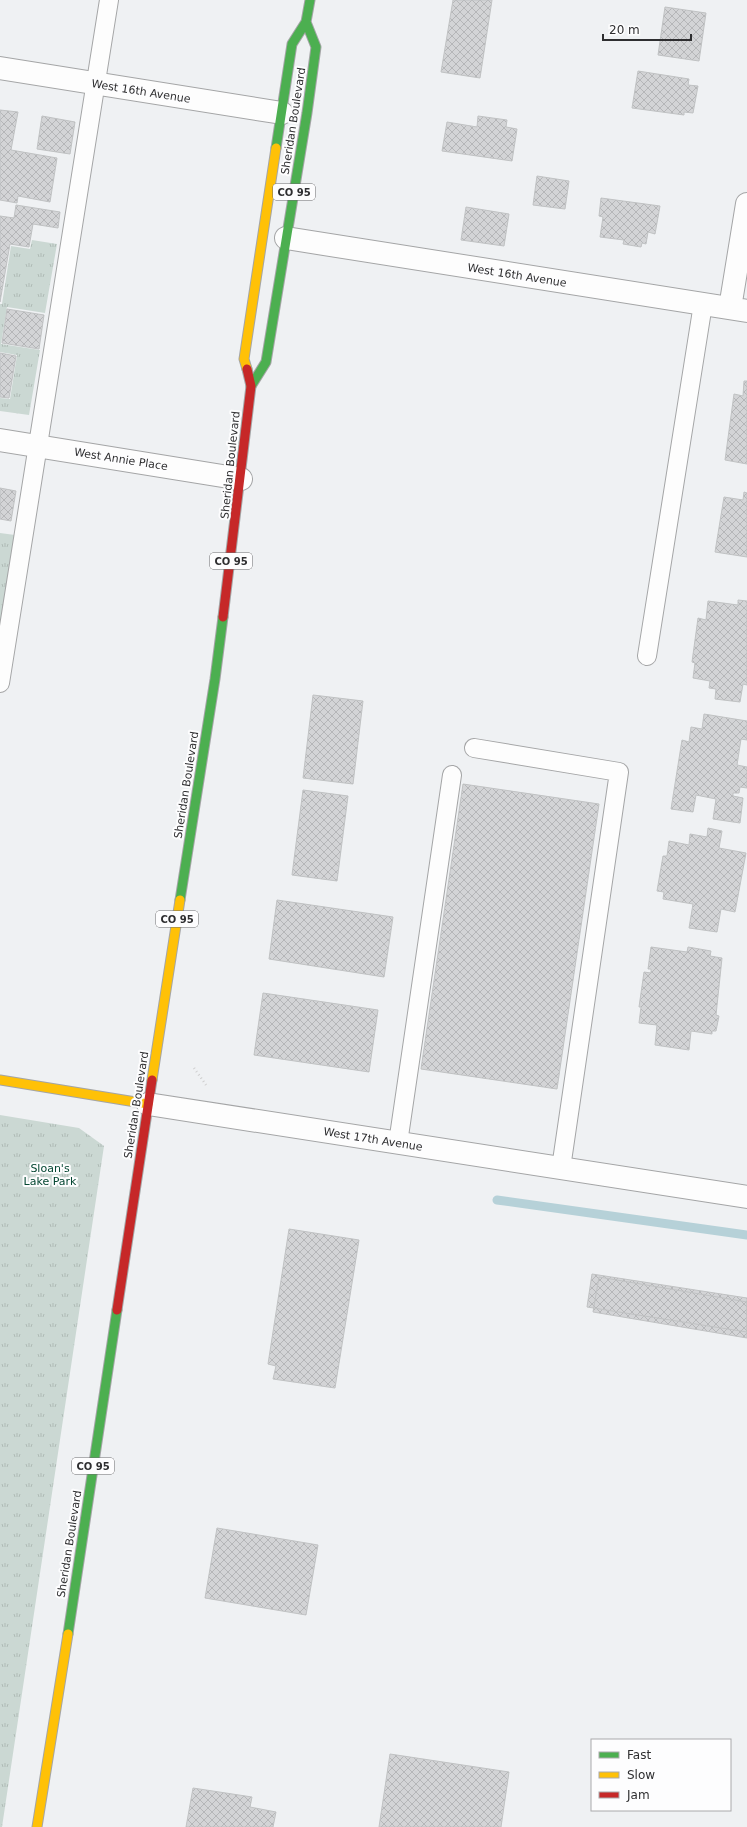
<svg xmlns="http://www.w3.org/2000/svg" width="747" height="1827" font-family="'DejaVu Sans',sans-serif">
<style>
.grass{fill:url(#grass-tufts)}
.lines{fill:none;stroke-linecap:round;stroke-linejoin:round}
.stream{stroke:#b6d1d8;stroke-width:9}
.building{fill:url(#building-cross-hatch);stroke:#c0c2c3}
.lane-casing{stroke:#a4a5a6;stroke-width:20}
.street-casing{stroke:#a4a5a6;stroke-width:24}
.fast-casing{stroke:#a4a5a6;stroke-width:11}
.slow-casing{stroke:#a4a5a6;stroke-width:11}
.jam-casing{stroke:#a4a5a6;stroke-width:11}
.path{stroke:#cfcfcf;stroke-width:2.5;stroke-dasharray:1 3;stroke-linecap:butt}
.lane{stroke:#fdfdfd;stroke-width:18}
.street{stroke:#fdfdfd;stroke-width:22}
.fast{stroke:#4caf50;stroke-width:9}
.slow{stroke:#ffc107;stroke-width:9}
.jam{stroke:#c62828;stroke-width:9}
.labels{text-anchor:middle;stroke-width:4;stroke-linejoin:round;paint-order:stroke}
.shield{fill:#fdfdfe;stroke:#6c6c6e;stroke-width:1}
.shield-label{font-size:10px;font-weight:bold;fill:#2e2e30}
.street-label{font-size:11px;fill:#2e2e30;stroke:#fdfdfe}
.park-label{font-size:11px;fill:#034631;stroke:#fdfdfe}
</style>
<defs>
<pattern id="grass-tufts" width="24" height="20" patternUnits="userSpaceOnUse"><rect width="24" height="20" fill="#cbd8d3"/><path d="M3 7l-1-3M5 7V3M7 7l1-3M15 17l-1-3M17 17v-4M19 17l1-3" fill="none" stroke="#afbab5"/></pattern>
<pattern id="building-cross-hatch" width="8" height="8" patternUnits="userSpaceOnUse"><rect width="8" height="8" fill="#d3d4d6"/><path d="M0 0l8 8M0 8l8-8" fill="none" stroke="#b5b6b8"/></pattern>
</defs>
<rect width="100%" height="100%" fill="#eff1f3"/>
<path class="grass" d="M32,240L57,244L45,313L7,307L1,344L40,350L29,415L0,411V398L10,399L17,355L0,352V304H2L11,246L30,249Z
M0,533L15,535L0,630Z
M0,1115L79,1128L104,1146L2,1827H0Z"/>
<g class="lines">
<path class="stream" d="M497,1200L747,1235"/>
</g>
<path class="building" d="M453,0H492L480,78L441,72Z
M665,7L706,13L699,61L658,55Z
M638,71L689,79L688,85L698,86L693,113L684,112V115L632,108Z
M0,110L18,112L11,150L57,158L50,202L18,196L17,203L0,200Z
M42,116L75,122L70,154L37,149Z
M478,116L507,120L506,127L517,129L512,161L442,151L447,122L477,127Z
M537,176L569,181L565,209L533,205Z
M601,198L660,206L655,234L648,232L646,244L642,243L641,247L623,244L624,240L600,237L603,217L599,216Z
M16,205L60,212L58,228L33,224L29,247L10,244L0,302V216L14,218Z
M466,207L509,214L504,246L461,240Z
M7,309L44,315L39,349L2,343Z
M0,353L16,356L9,398L0,397Z
M744,381H747V464L725,460L734,394L743,396Z
M0,488L16,491L11,521L0,519Z
M744,492L747,493V557L715,552L724,497L743,500Z
M738,600L747,601V685L743,684L740,702L715,699L716,689L709,688L710,681L693,678L695,663L692,662L698,618L706,620L708,601L738,605Z
M313,695L363,701L353,784L303,778Z
M704,714L747,721V740L741,739L737,765L747,767V788L740,787L739,793H733V796L743,798L740,823L713,819L716,799L696,795L693,812L671,809L682,740L689,742L691,727L702,729Z
M463,784L599,804L557,1089L421,1069Z
M303,790L348,796L337,881L292,875Z
M708,828L722,831L719,848L746,853L735,912L721,909L717,932L689,928L693,904L663,899L664,892L657,891L663,856H667L669,841L689,845L690,834L707,837Z
M277,900L393,917L384,977L269,959Z
M651,947L687,952L688,947L711,951L710,956L722,958L716,1015L719,1016L716,1031H712V1034L691,1031L689,1050L655,1045L657,1025L639,1023L641,1007H639L644,972L651,973V969H648Z
M263,993L378,1010L369,1072L254,1055Z
M289,1229L359,1240L335,1388L273,1379L276,1366L268,1364Z
M592,1274L747,1298V1332L587,1307Z
M599,1277L747,1302V1338L593,1312Z
M217,1528L318,1545L306,1615L205,1598Z
M390,1754L509,1772L501,1827H379Z
M193,1788L252,1797L250,1807L276,1812L273,1827H186Z"/>
<g class="lines">
<g class="lane-casing">
<path id="lane" d="M647,656L703,304
M0,683L109,0
M474,748L619,772L561,1168
M398,1143L452,775"/>
</g>
<g class="street-casing">
<path id="street" d="M0,68L282,113
M286,238L747,311
M730,308L747,204
M0,440L241,479
M148,1104L747,1197"/>
</g>
<g class="fast-casing">
<path id="fast" d="M276,148L292,44L306,22L310,0
M251,386L266,362L307,113L316,47L306,22
M180,900L215,679L223,617
M68,1634L117,1310"/>
</g>
<g class="slow-casing">
<path id="slow" d="M247,369L244,359L276,148
M0,1080L148,1104
M152,1080L180,900
M37,1827L68,1634"/>
</g>
<g class="jam-casing">
<path id="jam" d="M223,617L251,386L247,369
M117,1310L152,1080"/>
</g>
<path class="path" d="M194,1068L206,1085"/>
<use href="#lane" class="lane"/>
<use href="#street" class="street"/>
<use href="#fast" class="fast"/>
<use href="#slow" class="slow"/>
<use href="#jam" class="jam"/>
</g>
<g class="labels">
<g class="shield">
<rect x="273" y="184" width="42" height="16" rx="3"/>
<rect x="210" y="553" width="42" height="16" rx="3"/>
<rect x="156" y="911" width="42" height="16" rx="3"/>
<rect x="72" y="1458" width="42" height="16" rx="3"/>
</g>
<g class="shield-label">
<text x="294" y="196">CO 95</text>
<text x="231" y="565">CO 95</text>
<text x="177" y="923">CO 95</text>
<text x="93" y="1470">CO 95</text>
</g>
<g class="street-label">
<text transform="translate(141 91) rotate(9)" y="4">West 16th Avenue</text>
<text transform="translate(293 121) rotate(-81)" y="4">Sheridan Boulevard</text>
<text transform="translate(517 275) rotate(9)" y="4">West 16th Avenue</text>
<text transform="translate(121 459) rotate(9)" y="4">West Annie Place</text>
<text transform="translate(230 465) rotate(-84)" y="4">Sheridan Boulevard</text>
<text transform="translate(186 785) rotate(-81)" y="4">Sheridan Boulevard</text>
<text transform="translate(136 1105) rotate(-81)" y="4">Sheridan Boulevard</text>
<text transform="translate(373 1139) rotate(9)" y="4">West 17th Avenue</text>
<text transform="translate(69 1544) rotate(-81)" y="4">Sheridan Boulevard</text>
</g>
<g class="park-label">
<text x="50" y="1172">Sloan's<tspan x="50" dy="13">Lake Park</tspan></text>
</g>
</g>
<rect x="591" y="1739" width="140" height="72" fill="#fdfdfe" stroke="#aaaaac"/>
<rect x="599" y="1752" width="20" height="6" fill="#4caf50" stroke="#aaaaac"/>
<text x="627" y="1759" font-size="12" fill="#2e2e30">Fast</text>
<rect x="599" y="1772" width="20" height="6" fill="#ffc107" stroke="#aaaaac"/>
<text x="627" y="1779" font-size="12" fill="#2e2e30">Slow</text>
<rect x="599" y="1792" width="20" height="6" fill="#c62828" stroke="#aaaaac"/>
<text x="627" y="1799" font-size="12" fill="#2e2e30">Jam</text>
<path d="M603 34v6h88v-6" fill="none" stroke="#2e2e30" stroke-width="2"/>
<text x="609" y="34" font-size="12" fill="#2e2e30" stroke="#fdfdfe" stroke-width="3" paint-order="stroke">20 m</text>
</svg>
